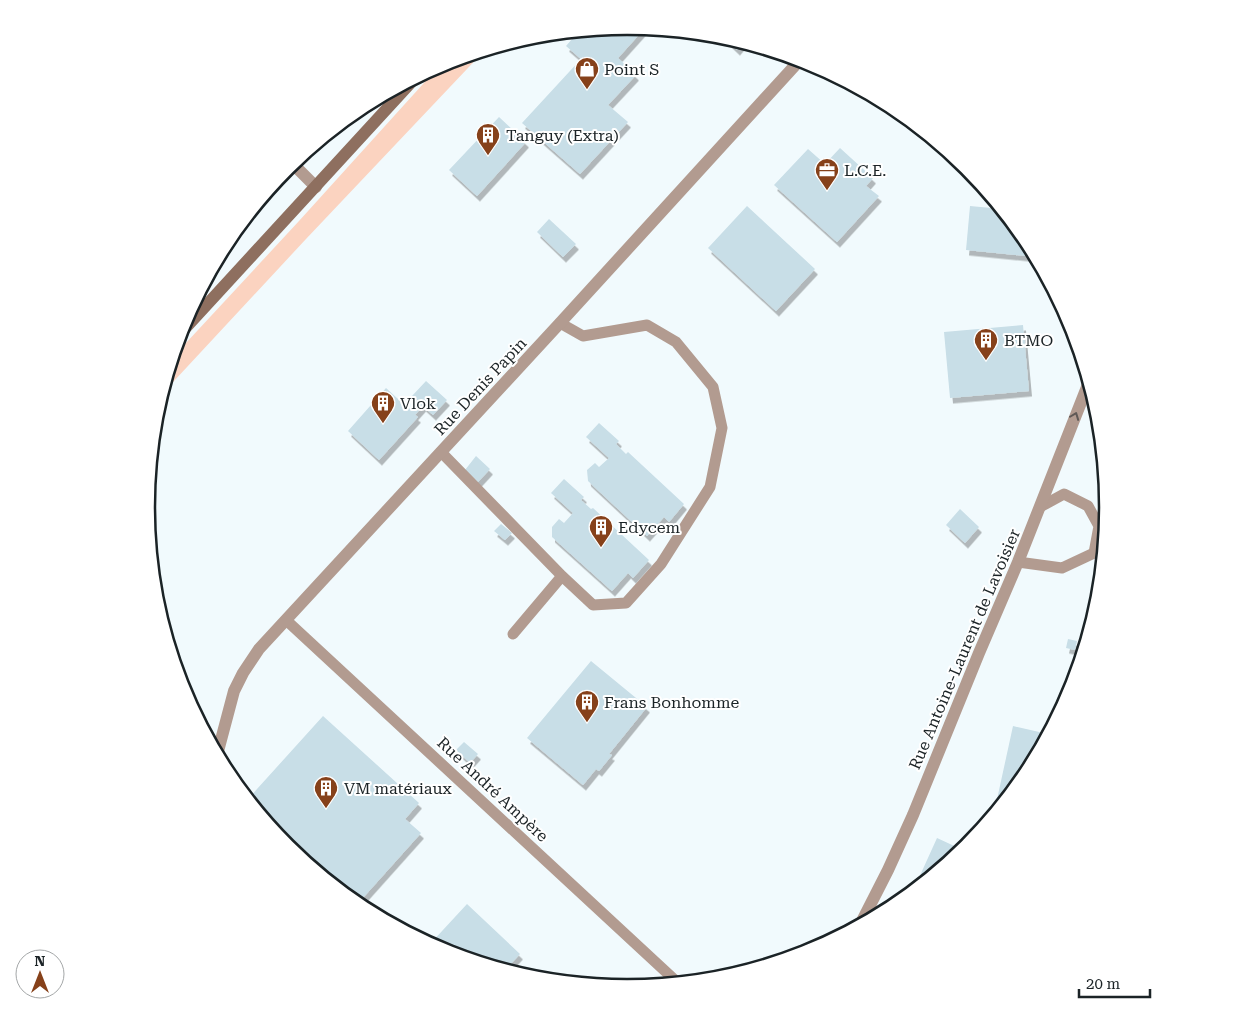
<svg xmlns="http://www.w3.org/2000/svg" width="1254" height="1014" font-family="'Roboto Serif',serif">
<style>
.green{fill:#fbd3c0}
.building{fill:#c8dee7;filter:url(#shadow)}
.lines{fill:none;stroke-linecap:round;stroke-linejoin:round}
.service{stroke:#b29b90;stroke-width:11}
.minor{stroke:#b29b90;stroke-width:12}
.secondary{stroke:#8e6f5f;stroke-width:12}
.oneway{stroke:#5f5956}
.labels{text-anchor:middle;stroke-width:4;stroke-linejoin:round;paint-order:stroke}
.poi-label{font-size:16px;fill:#1b2326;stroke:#fff;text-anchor:start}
.street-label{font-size:16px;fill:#1b2326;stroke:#fff}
.rim{fill:none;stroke:#1b2326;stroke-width:2.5}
</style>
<defs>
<filter id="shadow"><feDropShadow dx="3" dy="5.5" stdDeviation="0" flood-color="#0004"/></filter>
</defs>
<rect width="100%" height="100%" fill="#f1fafd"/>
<path class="green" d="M485,50L306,239L161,395L172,358L299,221L442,63Z"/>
<path class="building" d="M627,26L645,28L618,58L636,75L608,105L628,122L580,174L522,123L581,59L566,46L579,31L591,30L598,36L605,28Z
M722,36L729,38L744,42L737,50Z
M499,117L526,142L477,196L449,170Z
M840,148L873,178L866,186L879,196L837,242L774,185L808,149L825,164Z
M747,206L815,269L776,311L708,248Z
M970,206L1002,209L1027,240L1036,257L966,250Z
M549,219L576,244L563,257L537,232Z
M1023,325L1029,391L950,398L944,332Z
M426,381L447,400L433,415L423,406L415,415L418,417L379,460L348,431L386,388L409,409L417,400L412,396Z
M599,423L619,441L616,444L626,454L628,452L684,504L669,522L664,517L647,536L588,481L587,470L595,463L599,467L609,458L586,437Z
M476,456L490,469L478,482L465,470Z
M564,479L584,497L581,500L591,509L593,508L649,560L633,578L628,573L612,591L552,537V527L559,519L564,523L573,513L551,493Z
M960,509L979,527L965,543L946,525Z
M501,524L512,533L505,540L494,531Z
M1068,639L1077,641L1075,650L1066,648Z
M591,661L647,707L609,754L612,755L599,771L596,769L583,785L527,738Z
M323,716L419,803L405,819L421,833L361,900L344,886L340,890L287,847L248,799Z
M1013,726L1048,734L1027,774L1001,805L996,804Z
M464,742L478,754L470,763L456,750Z
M937,838L963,850L913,891Z
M467,904L520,954L505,970L443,951L430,944Z"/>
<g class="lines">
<path class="service" d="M441,452L562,576L593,605L626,603L661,564L710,487L722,428L713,387L676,342L647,325L583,336L560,323
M1018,562L1062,568L1094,553L1099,526L1088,506L1064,494L1040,507
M286,620L678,983
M513,634L562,576"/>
<path class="minor" d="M292,163L316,187
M217,755L234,691L243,673L259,649L560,323L800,60
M860,925L888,870L913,815L979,653L1018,562L1089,382"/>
<path class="secondary" d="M179,335L416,77"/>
</g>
<defs><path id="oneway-chevron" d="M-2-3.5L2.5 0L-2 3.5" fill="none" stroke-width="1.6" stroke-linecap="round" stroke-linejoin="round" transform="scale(1.25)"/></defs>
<use class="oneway" href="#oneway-chevron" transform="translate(1075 416) rotate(-69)"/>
<defs>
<g id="shop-pin" transform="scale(1.25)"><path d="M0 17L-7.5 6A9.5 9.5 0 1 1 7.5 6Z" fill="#86411a" stroke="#fff"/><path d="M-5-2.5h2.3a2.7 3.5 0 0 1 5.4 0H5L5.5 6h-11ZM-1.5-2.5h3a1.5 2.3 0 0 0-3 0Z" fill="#fff"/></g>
<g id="building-pin" transform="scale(1.25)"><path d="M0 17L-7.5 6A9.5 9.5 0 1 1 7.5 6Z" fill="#86411a" stroke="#fff"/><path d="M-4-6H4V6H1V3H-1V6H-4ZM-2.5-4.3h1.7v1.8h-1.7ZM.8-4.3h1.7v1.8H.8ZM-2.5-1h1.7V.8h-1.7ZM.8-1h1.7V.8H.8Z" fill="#fff"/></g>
<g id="office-pin" transform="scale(1.25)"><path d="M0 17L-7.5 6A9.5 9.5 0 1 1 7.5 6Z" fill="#86411a" stroke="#fff"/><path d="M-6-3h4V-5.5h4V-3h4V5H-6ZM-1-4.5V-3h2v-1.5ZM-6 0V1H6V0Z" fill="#fff"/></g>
</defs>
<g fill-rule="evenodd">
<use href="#shop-pin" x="587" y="69"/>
<use href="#building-pin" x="488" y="135"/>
<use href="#office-pin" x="827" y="170"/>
<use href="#building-pin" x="986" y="340"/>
<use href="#building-pin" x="383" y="403"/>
<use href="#building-pin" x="601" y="527"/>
<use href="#building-pin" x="587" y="702"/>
<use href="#building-pin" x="326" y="788"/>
</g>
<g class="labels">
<g class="poi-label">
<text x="604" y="75">Point S</text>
<text x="506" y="141">Tanguy (Extra)</text>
<text x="844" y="176">L.C.E.</text>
<text x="1004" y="346">BTMO</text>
<text x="400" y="409">Vlok</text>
<text x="618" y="533">Edycem</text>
<text x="604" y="708">Frans Bonhomme</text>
<text x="344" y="794">VM matériaux</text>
</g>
<g class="street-label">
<text transform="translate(480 386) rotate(-47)" y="6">Rue Denis Papin</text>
<text transform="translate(964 649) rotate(-67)" y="6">Rue Antoine-Laurent de Lavoisier</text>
<text transform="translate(493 789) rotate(43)" y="6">Rue André Ampère</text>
</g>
</g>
<path d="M0 0H1254V1014H0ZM155 507a472 472 0 1 1 944 0a472 472 0 1 1-944 0Z" fill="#fff" fill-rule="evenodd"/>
<path class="rim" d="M155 507a472 472 0 1 1 944 0a472 472 0 1 1-944 0Z"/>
<g transform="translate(40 974)"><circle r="24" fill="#ffffff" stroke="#a4a7a8"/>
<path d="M0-4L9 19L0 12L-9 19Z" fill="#86411a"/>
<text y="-8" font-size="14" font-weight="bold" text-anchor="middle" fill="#1b2326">N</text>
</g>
<path d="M1079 989v8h71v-8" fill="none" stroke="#1b2326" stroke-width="2.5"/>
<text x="1086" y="989" font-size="15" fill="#1b2326" stroke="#ffffff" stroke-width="4" paint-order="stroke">20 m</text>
</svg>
